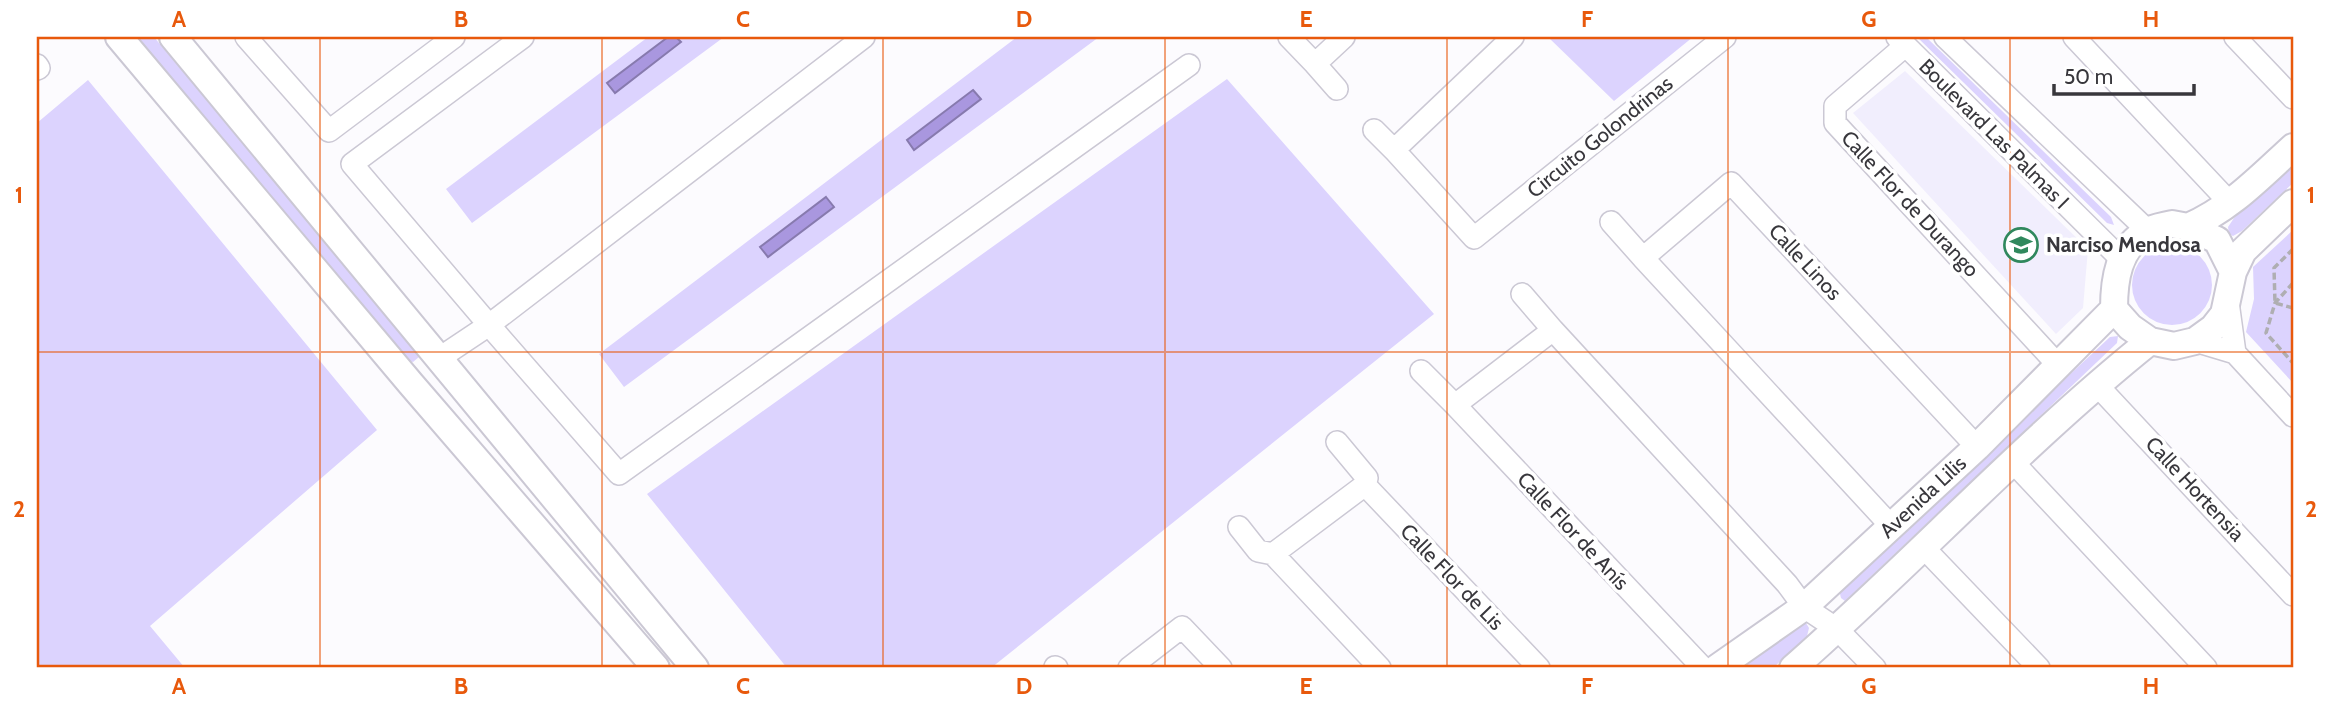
<svg xmlns="http://www.w3.org/2000/svg" width="2330" height="705" font-family="Cabin,sans-serif">
<style>
.built{fill:#f1eefd}
.green{fill:#dcd3fe}
.water{fill:#a997df;stroke:#877aae;stroke-width:2}
.lines{fill:none;stroke-linecap:round;stroke-linejoin:round}
.minor-casing{stroke:#cbc8d4;stroke-width:24}
.major-casing{stroke:#cbc8d4;stroke-width:30}
.path{stroke:#afaeb2;stroke-width:3.5;stroke-dasharray:7 3.5;stroke-linecap:butt}
.minor{stroke:#fff;stroke-width:21}
.major{stroke:#fff;stroke-width:26}
.grid{fill:none;stroke:#e8590c;stroke-width:2;stroke-opacity:0.55}
.labels{text-anchor:middle;stroke-width:7;stroke-linejoin:round;paint-order:stroke}
.street-label{font-size:21px;fill:#38373c;stroke:#fff}
.poi-label{font-size:21px;font-weight:bold;fill:#38373c;stroke:#fff;text-anchor:start}
.neatline{fill:none;stroke:#e8590c;stroke-width:2.5}
.grid-label{font-size:23px;text-anchor:middle;font-weight:bold;fill:#e8590c}
</style>
<rect width="100%" height="100%" fill="#fcfbfe"/>
<path class="built" d="M1905,71L2088,249L2083,308L2056,334L1853,113Z"/>
<path class="green" d="M134,37H154L419,354V357L413,362L405,360Z
M648,37H724L472,223L446,189Z
M1017,37H1099L624,387L599,354Z
M1548,37H1693L1614,101Z
M1917,37H1926L2111,217L2114,225L2107,223Z
M1227,79L1434,314L991,668H787L647,494Z
M88,80L377,430L150,626L185,668H37V123Z
M2293,163V183L2242,231L2233,236L2229,234L2228,227L2234,218Z
M2293,230V383L2246,332L2254,299L2253,267Z
M2132 285a40 40 0 1 1 80 0a40 40 0 1 1-80 0Z
M2118,336L2117,343L1845,601L1841,598L1839,590L2110,337Z
M1799,623H1806L1809,628L1807,636L1773,668H1738Z"/>
<path class="water" d="M668,37H676L681,42L615,93L607,83Z
M973,90L981,99L914,150L907,140Z
M826,197L834,207L768,257L760,247Z"/>
<g class="lines">
<g class="minor-casing">
<path id="minor" d="M246,37L329,131L454,37
M864,37L489,325L619,474L1189,65
M1289,37L1315,64L1344,37
M1513,37L1394,150L1474,238L1725,37
M1897,37L2122,260
M1945,37L2147,230
M2074,37L2231,204
M2235,37L2293,98
M1905,46L1835,106V123L2058,365
M1315,64L1337,89
M37,65L39,68L37,69
M1374,130L1394,150
M1611,222L1643,258
M1522,294L1553,330
M2228,302L2235,353
M2195,341L2235,353L2293,416
M441,362L450,351L489,325L352,164L523,37
M1421,371L1455,405
M2096,384L2293,595
M1337,442L1367,478L1365,485
M2012,461L2206,668
M1891,526L1643,258L1731,183L1977,447
M1239,527L1258,551L1273,554
M1924,548L2039,668
M1055,667L1057,668
M1129,668L1182,627L1221,668
M1380,668L1273,554L1365,485L1539,668
M1703,668L1455,405L1553,330L1787,584L1804,607L1837,629L1875,668"/>
</g>
<g class="major-casing">
<path id="major" d="M119,37L411,384L656,668
M173,37L695,668
M2172,224L2188,227L2217,240L2233,272L2224,314L2213,328L2195,341L2174,346L2150,341L2130,327L2114,309C2114,280 2118,248 2146,232C2153,227 2164,226 2172,224Z
M2188,227C2230,209 2260,177 2293,147
M2233,272L2243,251L2293,203
M1717,668L1804,607L1977,447L2114,309
M1793,668C1914,562 2024,442 2150,341"/>
</g>
<path class="path" d="M2293,249L2274,268L2275,303L2293,308
M2293,283L2275,303L2266,333L2293,363"/>
<use href="#minor" class="minor"/>
<use href="#major" class="major"/>
</g>
<path class="grid" d="M320,37V668M602,37V668M883,37V668M1165,37V668M1447,37V668M1728,37V668M2010,37V668M37,352H2293"/>
<defs>
<g id="school-ring" transform="scale(1.75)"><circle r="9.5" fill="#fff" stroke="#30885d" stroke-width="1.5"/><path d="M0-5L7-2L0 1L-7-2ZM-4 1L0 2.5L4 1V4Q0 6-4 4Z" fill="#30885d"/></g>
</defs>
<g fill-rule="evenodd">
<use href="#school-ring" x="2021" y="245"/>
</g>
<g class="labels">
<g class="street-label">
<text transform="translate(1994 134) rotate(45)" y="7">Boulevard Las Palmas I</text>
<text transform="translate(1600 137) rotate(-39)" y="7">Circuito Golondrinas</text>
<text transform="translate(1910 204) rotate(47)" y="7">Calle Flor de Durango</text>
<text transform="translate(1805 262) rotate(47)" y="7">Calle Linos</text>
<text transform="translate(2195 489) rotate(47)" y="7">Calle Hortensia</text>
<text transform="translate(1923 497) rotate(-43)" y="7">Avenida Lilis</text>
<text transform="translate(1573 531) rotate(47)" y="7">Calle Flor de Anís</text>
<text transform="translate(1452 577) rotate(46)" y="7">Calle Flor de Lis</text>
</g>
<g class="poi-label">
<text x="2046" y="252">Narciso Mendosa</text>
</g>
</g>
<rect width="2330" height="705" fill="none" stroke="#ffffff" stroke-width="77"/>
<path d="M2054 84v10h140v-10" fill="none" stroke="#38373c" stroke-width="3.5"/>
<text x="2064" y="84" font-size="21" fill="#38373c" stroke="#ffffff" stroke-width="5" paint-order="stroke">50 m</text>
<rect x="38" y="38" width="2254" height="628" class="neatline"/>
<g class="grid-label">
<text x="179" y="27">A</text>
<text x="461" y="27">B</text>
<text x="743" y="27">C</text>
<text x="1024" y="27">D</text>
<text x="1306" y="27">E</text>
<text x="1587" y="27">F</text>
<text x="1869" y="27">G</text>
<text x="2151" y="27">H</text>
<text x="19" y="203">1</text>
<text x="2311" y="203">1</text>
<text x="19" y="517">2</text>
<text x="2311" y="517">2</text>
<text x="179" y="694">A</text>
<text x="461" y="694">B</text>
<text x="743" y="694">C</text>
<text x="1024" y="694">D</text>
<text x="1306" y="694">E</text>
<text x="1587" y="694">F</text>
<text x="1869" y="694">G</text>
<text x="2151" y="694">H</text>
</g>
</svg>
